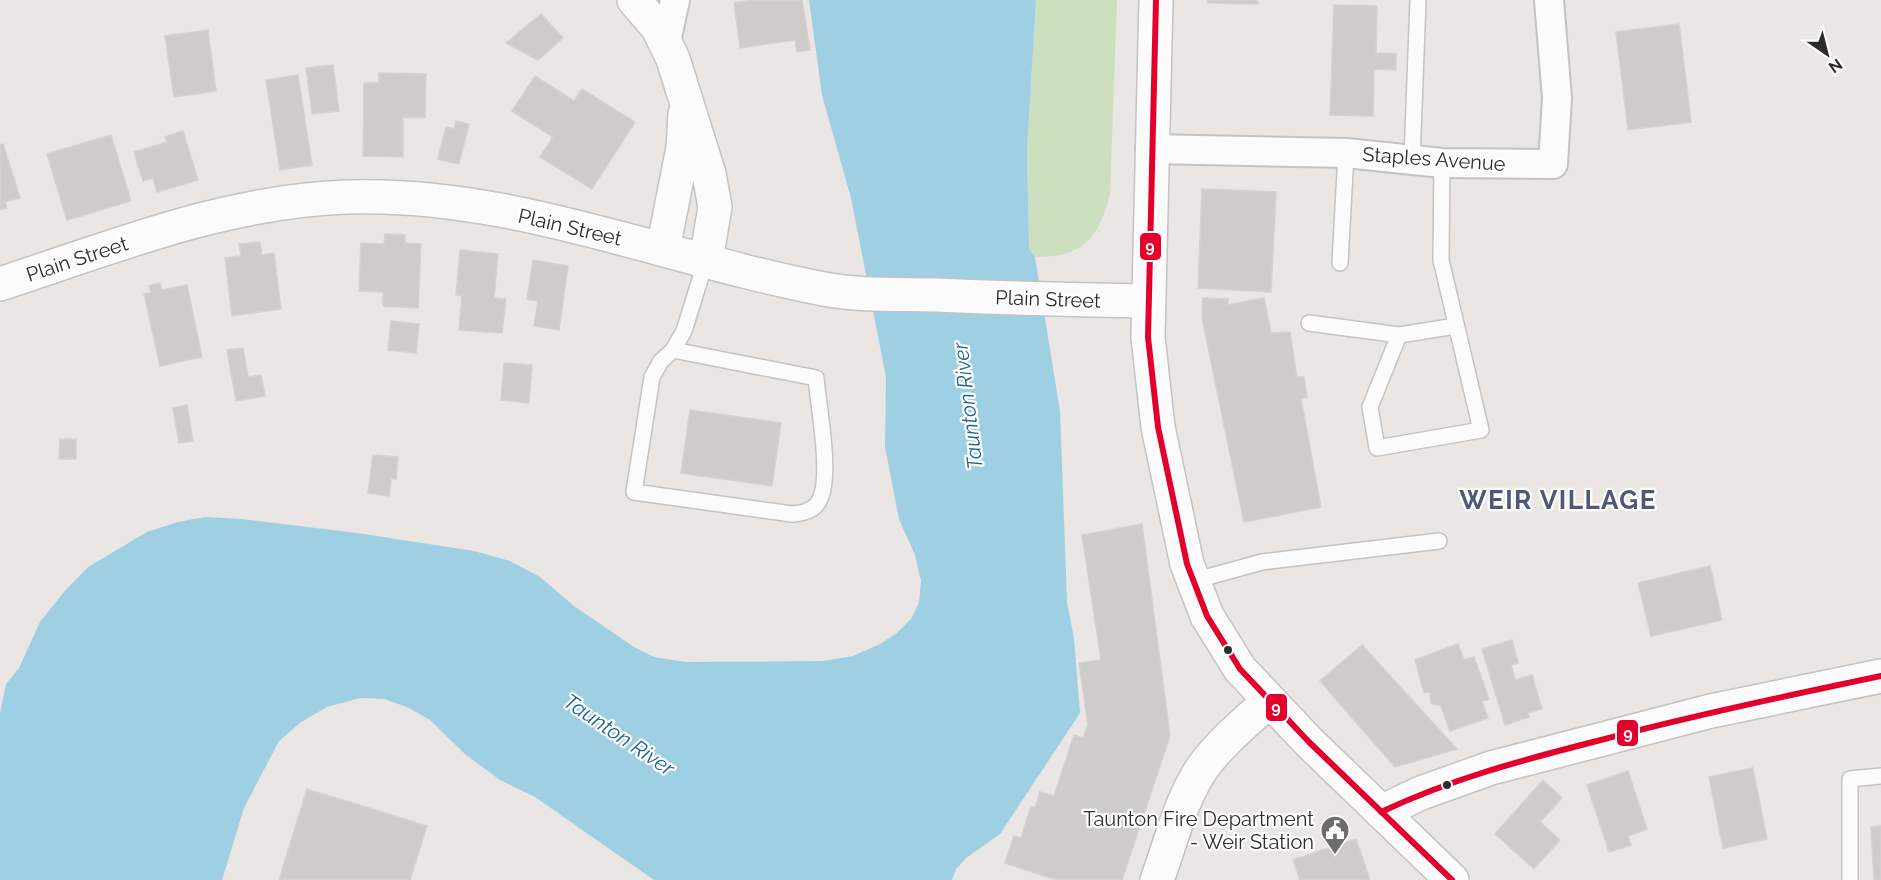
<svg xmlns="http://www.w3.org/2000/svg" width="1881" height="880" font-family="Raleway,sans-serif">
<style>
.green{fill:#cce0c0}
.water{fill:#9fcfe2}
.building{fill:#ceccc9;stroke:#d4d2cf;stroke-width:1.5}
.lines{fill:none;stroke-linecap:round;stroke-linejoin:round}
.lane-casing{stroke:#c4c3c3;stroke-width:18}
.street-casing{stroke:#c4c3c3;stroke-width:32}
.secondary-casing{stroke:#c4c3c3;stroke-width:36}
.lane{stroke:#fcfbfb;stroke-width:15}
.street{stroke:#fcfbfb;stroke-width:28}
.secondary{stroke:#fcfbfb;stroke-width:33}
.bus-1-casing{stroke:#fff;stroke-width:10}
.bus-1{stroke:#e4002b;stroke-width:6}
.bus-dot{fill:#2c2c2c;stroke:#fff;stroke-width:2}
.labels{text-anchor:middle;stroke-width:4.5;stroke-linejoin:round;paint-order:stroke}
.street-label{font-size:20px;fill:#2c2c2c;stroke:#fff}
.poi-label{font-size:20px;fill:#2c2c2c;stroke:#fff;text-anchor:end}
.water-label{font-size:21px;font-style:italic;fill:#1d658f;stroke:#fff}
.district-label{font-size:26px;font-weight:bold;letter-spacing:1.5px;fill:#515778;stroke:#fff}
.line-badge{stroke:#fff;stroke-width:2}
.badge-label{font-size:16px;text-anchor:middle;font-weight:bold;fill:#fff}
</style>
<rect width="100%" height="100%" fill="#e9e6e3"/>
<path class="green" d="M1036,0H1117L1110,194C1099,239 1083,257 1035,257L1029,249L1027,149Z"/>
<path class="water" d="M809,0H1036L1027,149L1029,249L1035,257L1060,411L1067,602L1074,638L1080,713L1000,834L966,858L956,869L952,880H654L535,797L500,780L465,754L430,720L409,708L385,699L360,698L327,707L301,722L279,741L244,808L222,880H0V713L6,684L19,668L40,622L64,592L88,567L147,532L178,522L205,517L241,519L357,533L474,551L510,561L540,577L574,606L634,647L654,657L685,662L823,661L853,656L880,644L897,633L911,619L919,603L921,581L915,555L899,519L885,447L886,377L851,198L822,95Z"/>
<path class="building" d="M752,0H802L810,50L797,52L795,40L740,48L734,3Z
M1208,0H1258V4L1208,3Z
M1334,5L1377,6L1376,53L1396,54V70L1374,69L1373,116L1330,115Z
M541,14L563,38L538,60L506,43Z
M1679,24L1691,122L1628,130L1616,32Z
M208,30L216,91L174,97L165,36Z
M333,65L339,111L312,114L306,68Z
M379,73L426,74L425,118L403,117V157L363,156L364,83H379Z
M298,75L312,165L280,170L266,80Z
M535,76L574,101L582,89L635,122L592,189L540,157L553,137L512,111Z
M456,121L469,124L459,164L438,159L446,127L454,129Z
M183,131L198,180L157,192L153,178L143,181L134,152L167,142L165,137Z
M111,135L131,201L67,220L47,154Z
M3,144L20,198L5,202L7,208L0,210V145Z
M1202,189L1276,192L1271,292L1198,288Z
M385,234L405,235V243L421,244L418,308L383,306V292L359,291L361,243L384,244Z
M260,242L262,255L274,253L281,309L232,316L225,258L241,256L239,244Z
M460,250L498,254L494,298L506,299L502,333L459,330L462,296L456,295Z
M533,260L568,266L559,330L534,326L538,301L527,299Z
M160,283L162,290L187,285L202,357L160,366L144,294L151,293L149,286Z
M1203,298L1228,299V305L1264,298L1271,333L1290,332L1297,377H1304L1307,397L1301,399L1321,507L1244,522L1202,318Z
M391,321L419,324L416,353L388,350Z
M243,348L248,377L261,375L265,396L236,401L227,350Z
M504,363L532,365L529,403L501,400Z
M187,405L193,441L179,443L173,408Z
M690,410L781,423L772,486L681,473Z
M60,439H76V459H59Z
M373,455L398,457L396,479L391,478L389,496L368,493Z
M1142,524L1170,736L1122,880H1057L1005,863L1014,836L1021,838L1031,806L1035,808L1040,792L1054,796L1074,735L1083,738L1088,725L1079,663L1101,660L1082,535Z
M1710,566L1722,620L1651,636L1638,583Z
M1512,640L1518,663L1511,665L1515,680L1532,675L1542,709L1528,713L1529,717L1505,725L1482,649Z
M1458,644L1464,660L1474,657L1489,699L1482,701L1488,718L1450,731L1441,706L1431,703L1430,692L1424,693L1415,660Z
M1362,645L1457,749L1395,767L1320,681Z
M1753,768L1767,839L1723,848L1709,777Z
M1628,771L1647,829L1628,836L1631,845L1609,852L1587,785Z
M1543,780L1562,798L1540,822L1560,840L1534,869L1495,834Z
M307,789L427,826L410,880H279Z
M1881,826V880H1874L1871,827Z
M1356,839L1370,880H1300L1293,860Z"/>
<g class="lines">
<g class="lane-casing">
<path id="lane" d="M1412,160L1418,0
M1340,263L1346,153
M1309,323L1399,335L1456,326
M1399,335L1370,407L1377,448L1481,430L1441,260L1442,163
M673,350L816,378C818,405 834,484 817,504C811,512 801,513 792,514L634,492L652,377L661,361Z
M673,350L684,331L706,260
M1193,581L1262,562L1439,541
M1850,880V779L1881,776"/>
</g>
<g class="street-casing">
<path id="street" d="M666,42L675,0
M1150,149L1346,153L1442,163L1553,164L1557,98L1549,0"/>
</g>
<g class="secondary-casing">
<path id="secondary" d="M634,0L658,28L673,59L709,174L715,207L706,260
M1156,0L1148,337L1158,427L1187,564L1207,616L1240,669L1309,742L1452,880
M663,249L683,148L685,114
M0,284C113,247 226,201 347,197C510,191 666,259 824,289C860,296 899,294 936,295C1006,298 1077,300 1147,301
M1381,812L1421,793L1491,768L1711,711L1881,676
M1157,880C1171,843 1180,800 1203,767C1221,742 1246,722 1269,701"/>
</g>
<use href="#lane" class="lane"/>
<use href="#street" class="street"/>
<use href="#secondary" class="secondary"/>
<g class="bus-1-casing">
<path id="bus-1" d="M1156,0L1148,337L1158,427L1187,564L1207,616L1240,669L1309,742L1452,880
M1381,812C1451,779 1522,760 1597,741C1691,716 1786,696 1881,676"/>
</g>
<use href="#bus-1" class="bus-1"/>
</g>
<defs>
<g id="civic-pin" transform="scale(1.5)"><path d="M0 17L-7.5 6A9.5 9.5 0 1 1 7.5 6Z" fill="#6e6d6c" stroke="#fff"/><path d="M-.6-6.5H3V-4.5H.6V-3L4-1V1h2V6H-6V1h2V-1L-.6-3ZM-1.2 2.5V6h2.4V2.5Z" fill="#fff"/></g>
</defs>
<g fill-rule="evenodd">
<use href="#civic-pin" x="1335" y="830"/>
</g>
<g class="bus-dot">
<circle cx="1228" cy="650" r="5"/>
<circle cx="1447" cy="785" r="5"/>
</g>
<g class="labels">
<g class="street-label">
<text transform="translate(1434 159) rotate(4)" y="7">Staples Avenue</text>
<text transform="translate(570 227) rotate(13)" y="7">Plain Street</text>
<text transform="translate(77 259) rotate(-18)" y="7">Plain Street</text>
<text transform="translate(1048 299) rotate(2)" y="7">Plain Street</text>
</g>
<g class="poi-label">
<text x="1314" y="826">Taunton Fire Department<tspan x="1314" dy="23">- Weir Station</tspan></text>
</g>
<g class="water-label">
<text transform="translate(968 406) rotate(-97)" y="7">Taunton River</text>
<text transform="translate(619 735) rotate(34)" y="7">Taunton River</text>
</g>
<g class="district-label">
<text x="1558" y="509">WEIR VILLAGE</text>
</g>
</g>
<g class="line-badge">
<rect x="1139" y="232" width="23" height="29" rx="6" fill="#e4002b"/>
<rect x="1265" y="693" width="23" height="29" rx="6" fill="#e4002b"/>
<rect x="1616" y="719" width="23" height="28" rx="6" fill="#e4002b"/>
</g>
<g class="badge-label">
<text x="1150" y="252">9</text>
<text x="1276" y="713">9</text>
<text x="1628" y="739">9</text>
</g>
<g transform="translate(1827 54) rotate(145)" stroke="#ffffff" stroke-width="4.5" paint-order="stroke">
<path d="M0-4.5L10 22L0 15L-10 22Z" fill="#2c2c2c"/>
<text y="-9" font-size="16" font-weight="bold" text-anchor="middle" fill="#2c2c2c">N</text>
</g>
</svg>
